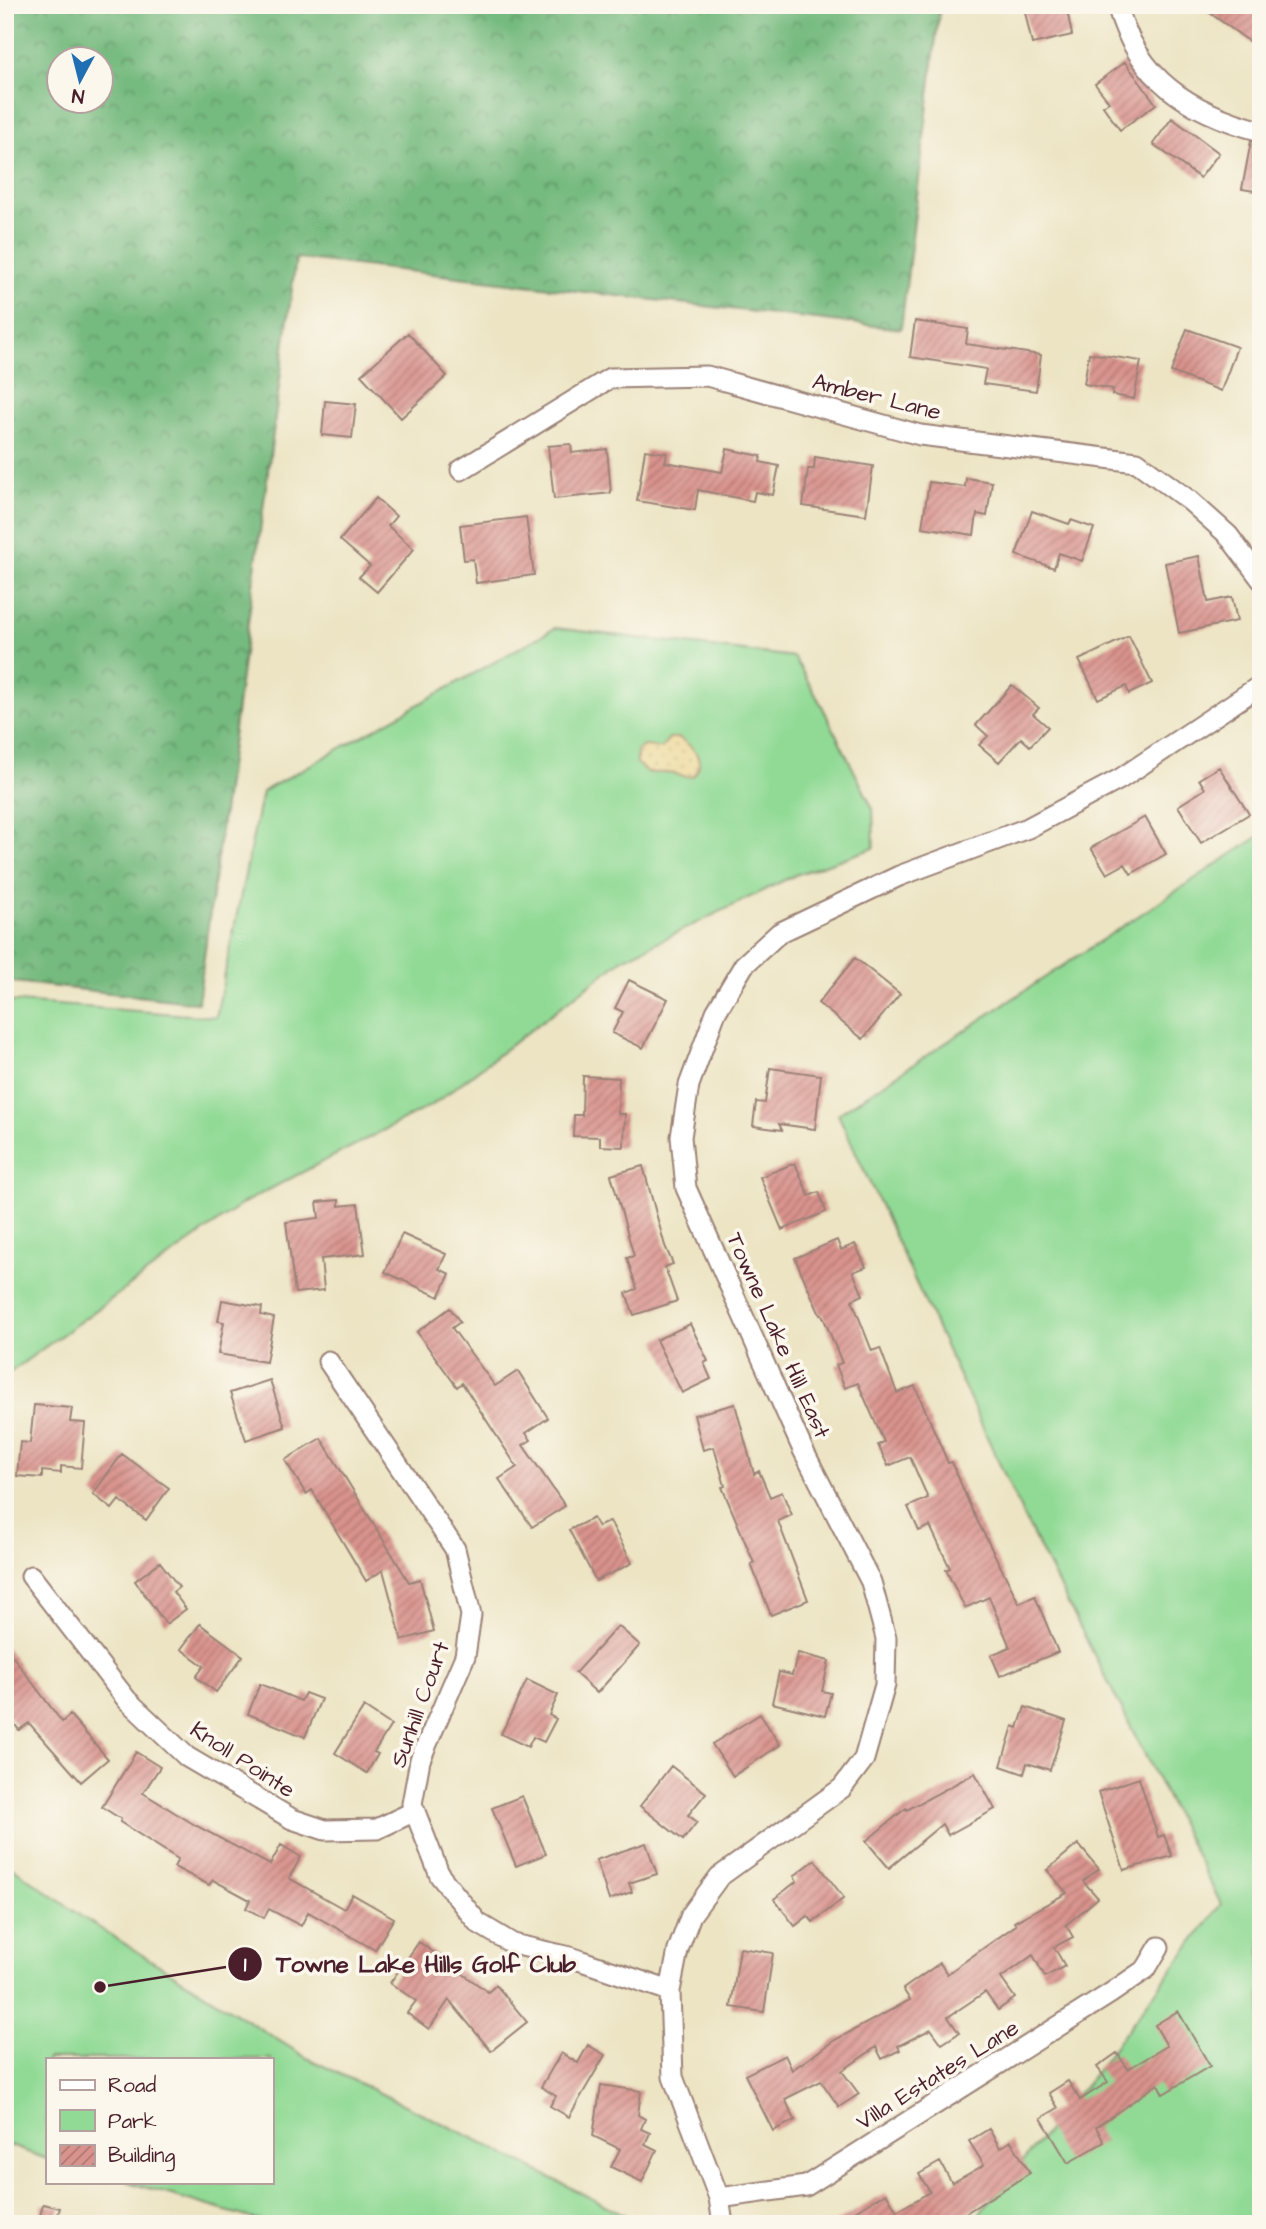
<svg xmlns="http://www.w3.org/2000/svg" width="1266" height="2229" font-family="'Architects Daughter',sans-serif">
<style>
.green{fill:#91da95;stroke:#6e7c60;stroke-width:2}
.forest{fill:url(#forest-crowns);stroke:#5f6c54;stroke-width:2;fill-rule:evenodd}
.sand{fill:url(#sand-dots);stroke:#9c7c64;stroke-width:2}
.building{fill:url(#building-hatch)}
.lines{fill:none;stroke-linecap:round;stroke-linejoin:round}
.street-casing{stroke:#9b8277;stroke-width:23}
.street{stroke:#fff;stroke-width:19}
.labels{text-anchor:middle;stroke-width:7;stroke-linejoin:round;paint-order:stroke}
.street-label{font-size:23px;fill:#4a1f2b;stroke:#fbf7ec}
.leader{fill:none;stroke:#4a1f2b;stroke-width:2.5}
.callout-dot{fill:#4a1f2b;stroke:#fbf7ec;stroke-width:2.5}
.mark-label{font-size:21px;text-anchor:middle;font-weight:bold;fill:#fff}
.callout-label{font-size:24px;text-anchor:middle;font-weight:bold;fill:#4a1f2b;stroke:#fbf7ec;stroke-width:7;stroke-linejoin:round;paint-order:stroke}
</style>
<defs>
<pattern id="forest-crowns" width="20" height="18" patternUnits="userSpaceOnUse" patternTransform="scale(1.75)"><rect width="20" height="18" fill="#74ba7e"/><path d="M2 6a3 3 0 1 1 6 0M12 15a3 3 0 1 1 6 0" fill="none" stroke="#619767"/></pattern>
<pattern id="sand-dots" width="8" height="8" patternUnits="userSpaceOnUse" patternTransform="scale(1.75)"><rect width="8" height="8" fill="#eeda9e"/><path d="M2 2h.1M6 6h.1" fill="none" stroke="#cebb88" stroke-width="1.8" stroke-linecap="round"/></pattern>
<pattern id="building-hatch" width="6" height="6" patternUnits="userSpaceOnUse" patternTransform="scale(1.75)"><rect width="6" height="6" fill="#d9938d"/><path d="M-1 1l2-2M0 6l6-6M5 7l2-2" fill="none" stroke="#b27773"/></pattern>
</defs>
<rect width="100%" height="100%" fill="#fbf7ec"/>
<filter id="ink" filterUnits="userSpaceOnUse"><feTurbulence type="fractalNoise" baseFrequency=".0143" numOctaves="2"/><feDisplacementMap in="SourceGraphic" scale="14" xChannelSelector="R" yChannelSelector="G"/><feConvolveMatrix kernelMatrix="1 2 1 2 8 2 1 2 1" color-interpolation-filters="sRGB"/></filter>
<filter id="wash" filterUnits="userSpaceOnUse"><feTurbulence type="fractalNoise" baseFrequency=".00686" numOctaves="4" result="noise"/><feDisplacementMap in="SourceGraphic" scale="28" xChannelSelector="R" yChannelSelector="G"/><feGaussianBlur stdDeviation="1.57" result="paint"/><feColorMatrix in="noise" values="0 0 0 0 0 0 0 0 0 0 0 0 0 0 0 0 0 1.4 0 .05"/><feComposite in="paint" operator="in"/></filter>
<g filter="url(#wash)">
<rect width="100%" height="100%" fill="#ece4c3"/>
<path class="green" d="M555,628L794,657L822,706L873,809L874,848L795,875L623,959L434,1104L245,1202L5,1376V1001L216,1017L262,792Z
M1261,835V2224H971L1088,2082L1221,1904L1025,1519L838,1114Z
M5,1862L82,1917L307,2058L479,2141L642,2224H271L127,2182H271V2059H47V2159L5,2144Z"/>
<path class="forest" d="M5,5H940L901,329L296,258L198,1003L5,981ZM60,60H102V102H60Z"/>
<path class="sand" d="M669,738H679C694,747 707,761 693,776C684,778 678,774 669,773C653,771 649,778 637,763V751C647,741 651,749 662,748Z"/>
<g id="blocks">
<path class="building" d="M1034,5H1066L1072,35L1032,44L1025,12L1035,11Z
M1199,5H1261V50Z
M1125,62L1156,104L1120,130L1103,106L1109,102L1095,84Z
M1172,118L1219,153L1200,178L1153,144Z
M1251,141L1261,143V192L1242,189Z
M915,321L968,329L966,344L1041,355L1036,391L983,384L986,369L910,357Z
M1187,329L1237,347L1221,391L1171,372Z
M408,333L447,376L401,418L361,375Z
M1089,353L1141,361L1134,399L1112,395L1113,389L1084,384Z
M325,401L356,404L352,438L322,435Z
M571,444L572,453L607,449L611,493L554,499L548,446Z
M727,449L761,456L760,462L779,466L773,495L755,492L753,501L698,490L695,510L637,501L645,450L667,453L665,462L722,472Z
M815,457L873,466L866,515L803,506L808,469H814Z
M966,478L992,482L987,516L977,514L974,535L922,527L929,482L965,487Z
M376,498L396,516L388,526L414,549L377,592L359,577L370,566L340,540Z
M1032,511L1069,524L1071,520L1094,528L1082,561L1059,553L1054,568L1016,555Z
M526,517L534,575L476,583L473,559L464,560L460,525Z
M1199,556L1208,602L1232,597L1237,621L1179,633L1165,563Z
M1129,636L1152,683L1129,694L1126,686L1098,699L1079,660Z
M1012,685L1039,708L1033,714L1048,727L1030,746L1021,738L999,762L979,745L988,736L976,725Z
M1219,767L1249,814L1201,843L1178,806L1205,789L1199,779Z
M1145,817L1166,854L1131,874L1125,864L1107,874L1091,848Z
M855,958L900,994L863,1039L818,1003Z
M629,980L668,999L643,1048L612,1033L623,1012L615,1008Z
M770,1068L821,1075L815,1129L779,1124L782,1130L753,1126L756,1102L765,1103Z
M583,1076L619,1078L618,1114H625L624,1147L600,1146V1137L573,1136L574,1115H582Z
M795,1163L809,1196L819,1192L826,1212L782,1230L760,1177Z
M643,1166L665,1246L673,1264L665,1267L677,1301L634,1315L626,1293L637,1289L627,1258L634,1256L611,1175Z
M339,1200V1206L358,1204L365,1254L321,1259L324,1290L295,1293L286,1222L319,1218L317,1202Z
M402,1234L446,1254L439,1269L450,1274L439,1297L385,1272Z
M837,1240L841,1250L855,1244L866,1267L853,1272L863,1295L852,1300L872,1351L880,1348L897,1393L915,1386L948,1463L952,1462L971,1508L1019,1603L1035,1596L1058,1652L1000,1676L991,1655L1010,1647L989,1597L965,1608L946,1570L950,1568L930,1526L919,1531L908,1507L928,1498L910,1457L888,1466L878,1445L884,1442L858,1383L845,1388L836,1365L842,1363L822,1314L820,1315L795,1258Z
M222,1300L262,1307L261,1315L274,1318L266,1362L218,1354L224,1322L218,1321Z
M450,1308L460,1322L452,1328L495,1386L518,1371L548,1418L526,1433L531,1440L523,1445L565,1506L532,1527L499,1479L517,1467L462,1383L457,1387L417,1332Z
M690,1324L708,1361L704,1363L711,1379L682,1393L656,1340Z
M270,1380L285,1427L246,1440L230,1393Z
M735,1404L754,1474L759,1471L770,1497L782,1492L792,1515L778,1521L808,1600L771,1615L751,1564L754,1563L722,1487L725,1486L714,1447L703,1450L694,1415Z
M34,1405L72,1408L70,1422L85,1423L81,1468L61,1466V1473L42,1471V1478L17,1476L20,1442L30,1443Z
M321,1438L409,1582L420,1579L434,1631L402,1640L383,1570L366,1581L312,1490L306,1494L285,1460Z
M122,1454L169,1488L146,1520L119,1500L112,1509L93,1494Z
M593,1518L598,1527L610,1521L632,1563L596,1581L569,1530Z
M160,1562L179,1587L173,1592L186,1609L166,1624L135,1581Z
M200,1624L243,1656L216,1692L196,1677L204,1666L181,1649Z
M618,1626L640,1645L597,1693L575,1673Z
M5,1646L62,1722L70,1715L108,1759L81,1782L29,1723L19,1730L5,1711Z
M798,1653L829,1661L822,1691L831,1693L825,1716L772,1703L779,1672L792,1675Z
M527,1680L558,1695L549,1715L556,1719L544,1742L533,1737L528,1747L501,1734Z
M260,1684L301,1701L305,1693L321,1699L305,1737L248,1714Z
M364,1707L391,1725L374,1752L378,1754L367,1773L335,1753Z
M1025,1707L1066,1721L1050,1770L1027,1763L1024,1774L1001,1766L1013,1726L1018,1728Z
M760,1714L780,1745L733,1776L712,1744Z
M136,1752L160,1767L143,1793L195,1825L270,1865L281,1845L301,1857L289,1878L344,1909L352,1894L394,1918L375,1950L308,1912L301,1926L269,1909L264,1918L246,1908L250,1900L213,1880L209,1885L174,1867L178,1859L120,1822L121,1819L102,1807Z
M671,1766L706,1793L688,1815L697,1822L683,1840L640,1806Z
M975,1773L995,1809L948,1835L942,1824L889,1868L866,1841L906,1808L907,1810Z
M1139,1778L1158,1837L1164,1835L1172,1856L1124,1870L1098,1792Z
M522,1796L546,1854L516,1866L492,1808Z
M646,1843L657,1874L629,1883L632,1892L609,1900L596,1860Z
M1078,1844L1099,1869L1083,1881L1098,1898L1066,1925L1073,1937L1054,1947L1065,1966L1045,1977L1033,1955L1001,1978L1015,1998L998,2010L985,1992L948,2017L959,2033L942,2044L931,2029L898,2046L900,2050L882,2059L876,2047L842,2071L859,2094L839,2107L821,2081L785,2099L795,2120L773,2131L745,2075L785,2055L792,2070L835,2040L910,2000L903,1989L940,1963L947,1974L1016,1925L1014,1922L1067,1893L1047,1870Z
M815,1860L844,1898L813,1922L808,1916L795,1926L774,1899L797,1881L794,1876Z
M419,1942L488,1992L496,1985L527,2022L491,2051L449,2000L429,2029L407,2013L416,2001L390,1983Z
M740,1948L773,1953L764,2012L731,2007Z
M1178,2011L1210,2066L1163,2094L1158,2084L1096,2127L1104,2142L1068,2163L1041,2118L1058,2108L1049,2093L1068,2081L1080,2100L1108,2082L1097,2067L1117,2053L1128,2069L1167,2046L1155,2025Z
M588,2045L605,2055L569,2117L550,2106L556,2096L541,2087L561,2053L578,2063Z
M601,2085L641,2091L638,2115L645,2119L641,2129L650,2133L645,2144L657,2150L642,2182L611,2167L620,2149L593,2136Z
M989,2129L1000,2148L1011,2141L1030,2173L948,2224H832L886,2193L897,2211L930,2192L919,2174L940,2162L952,2183L984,2165L969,2141Z
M43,2204L60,2208L55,2224H38Z"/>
</g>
</g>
<g filter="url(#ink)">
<use href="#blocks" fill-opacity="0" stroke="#9b8277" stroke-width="2"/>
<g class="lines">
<g class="street-casing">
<path id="street" d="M1117,5C1138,80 1189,112 1261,131
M461,470L610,378L707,376L920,435L1137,462L1190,501L1228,535L1261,579
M328,1361L455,1549L471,1615L465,1656L420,1760L412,1804L440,1876L478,1923L513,1944L570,1957L670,1991
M31,1576L127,1700L187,1757L292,1819L325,1830L377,1829L415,1811
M719,2198L806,2186L1111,1993L1146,1969L1159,1947
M723,2224L719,2198L673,2077L670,1991L678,1950L691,1915L719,1877L842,1788L864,1759L885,1685L886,1638L871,1582L803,1450L686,1188L681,1137L689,1085L716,1012L744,965L779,933L899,876L1028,828L1120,779L1261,685"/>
</g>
<use href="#street" class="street"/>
</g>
</g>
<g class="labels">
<g class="street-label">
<text transform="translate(877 396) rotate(14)" y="8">Amber Lane</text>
<text transform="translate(779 1335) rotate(66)" y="8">Towne Lake Hill East</text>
<text transform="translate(419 1704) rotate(-70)" y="8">Sunhill Court</text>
<text transform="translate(243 1759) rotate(33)" y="8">Knoll Pointe</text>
<text transform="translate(937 2074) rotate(-32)" y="8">Villa Estates Lane</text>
</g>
</g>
<path class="leader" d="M100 1987L245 1964"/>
<g class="callout-dot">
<circle cx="100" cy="1987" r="7"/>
<circle cx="245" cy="1964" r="18"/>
</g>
<g class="mark-label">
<text x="245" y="1971">1</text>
</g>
<g class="callout-label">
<text x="426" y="1972">Towne Lake Hills Golf Club</text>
</g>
<rect width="1266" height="2229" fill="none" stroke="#fbf7ec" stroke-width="28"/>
<rect x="46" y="2058" width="228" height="126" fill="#fbf7ec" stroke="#b4a19f" stroke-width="2"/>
<rect x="60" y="2080" width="35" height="10" fill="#ffffff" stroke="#b4a19f" stroke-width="2"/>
<text x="108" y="2092" font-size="21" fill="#4a1f2b">Road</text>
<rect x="60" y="2110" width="35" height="21" fill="#91da95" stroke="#b4a19f" stroke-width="2"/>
<text x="108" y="2128" font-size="21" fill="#4a1f2b">Park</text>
<rect x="60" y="2145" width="35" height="21" fill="url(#building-hatch)" stroke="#b4a19f" stroke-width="2"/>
<text x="108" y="2162" font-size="21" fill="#4a1f2b">Building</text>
<g transform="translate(80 80) rotate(187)"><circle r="33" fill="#fbf7ec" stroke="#b4a19f" stroke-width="2"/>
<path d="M0-5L12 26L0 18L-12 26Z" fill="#1f6fb2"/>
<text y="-10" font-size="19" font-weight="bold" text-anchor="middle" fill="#4a1f2b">N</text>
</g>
</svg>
